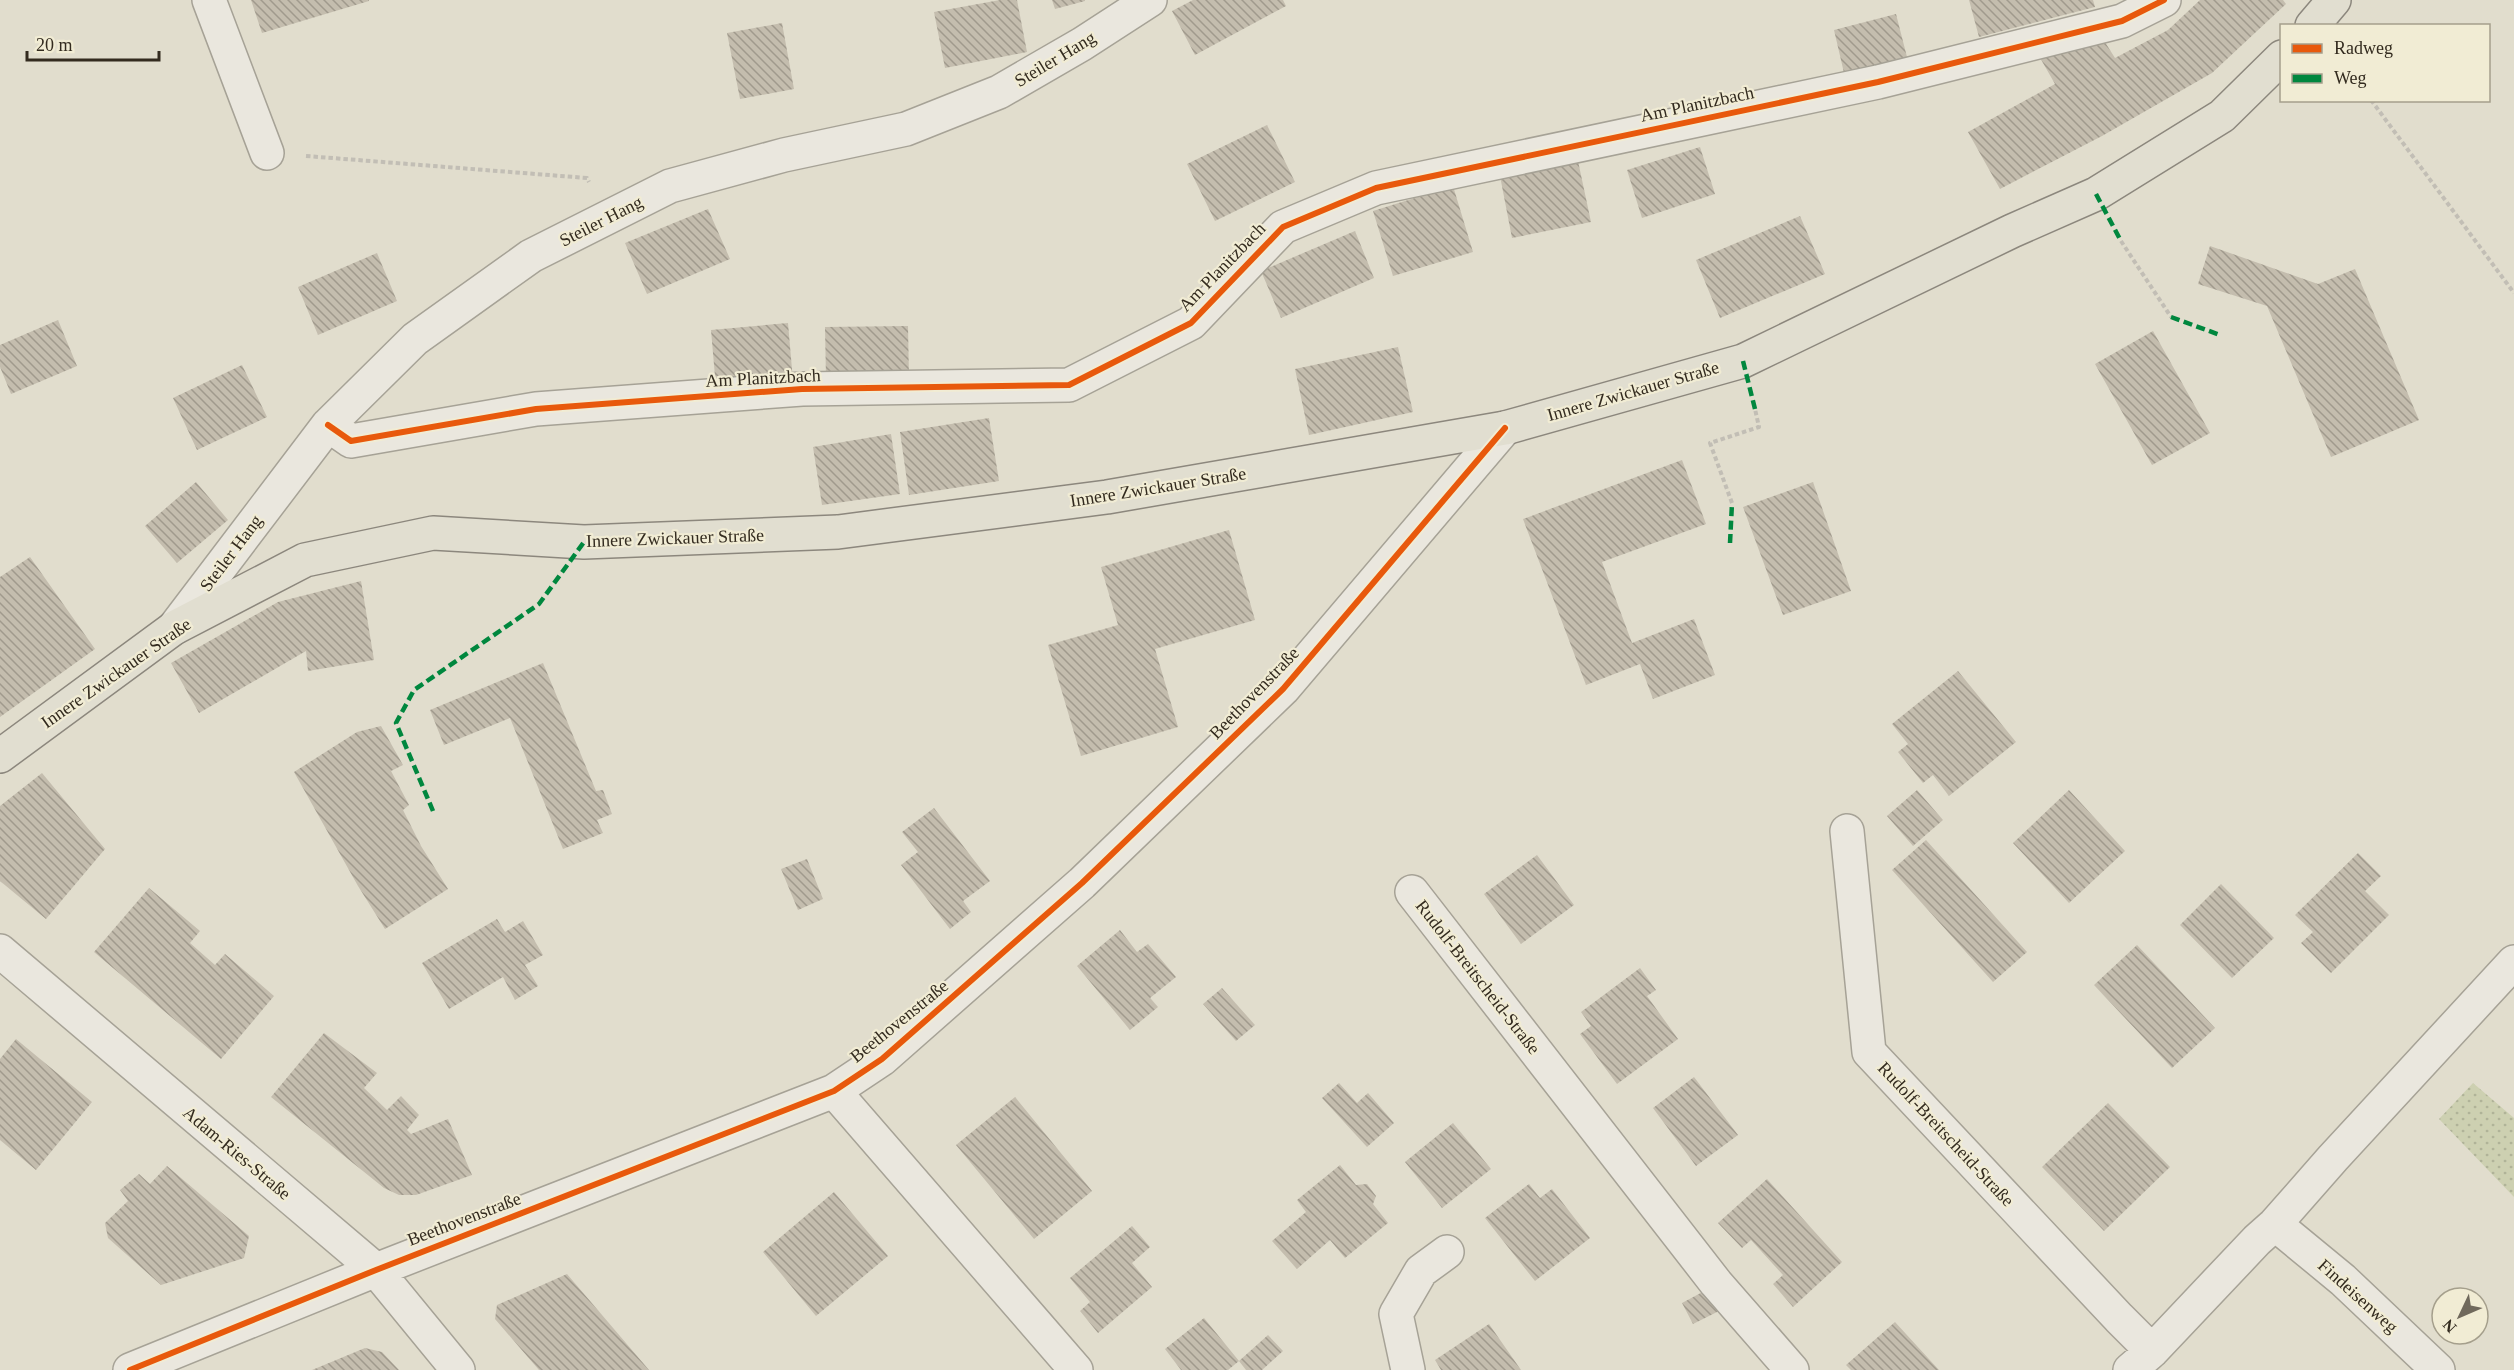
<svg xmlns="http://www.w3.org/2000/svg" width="2514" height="1370" font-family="'Times New Roman',serif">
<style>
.grass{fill:url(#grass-dots)}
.building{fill:url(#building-back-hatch)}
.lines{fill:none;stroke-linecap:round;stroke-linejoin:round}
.minor-casing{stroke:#a6a296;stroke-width:36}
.major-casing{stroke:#8c877d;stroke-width:36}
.path{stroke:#c2beb5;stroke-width:4;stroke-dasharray:4.5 3;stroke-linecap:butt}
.minor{stroke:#eae7de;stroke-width:33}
.major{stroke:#e1ded0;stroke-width:33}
.quiet{stroke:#00873e;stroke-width:4.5;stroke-dasharray:9 4.5;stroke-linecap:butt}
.cycleway-casing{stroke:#f1ecd4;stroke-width:10}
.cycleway{stroke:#e8590c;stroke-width:6}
.labels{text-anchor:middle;stroke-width:4.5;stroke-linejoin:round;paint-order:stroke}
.street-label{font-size:18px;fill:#332b1f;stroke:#f1ecd4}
</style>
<defs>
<pattern id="grass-dots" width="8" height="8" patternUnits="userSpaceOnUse" patternTransform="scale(1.5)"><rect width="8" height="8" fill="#cdd0b1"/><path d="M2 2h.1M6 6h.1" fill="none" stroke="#b0b398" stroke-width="1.8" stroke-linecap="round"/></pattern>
<pattern id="building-back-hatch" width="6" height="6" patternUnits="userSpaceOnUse" patternTransform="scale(1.5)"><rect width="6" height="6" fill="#c4bdae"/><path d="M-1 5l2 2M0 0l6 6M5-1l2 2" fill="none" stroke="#a09a8d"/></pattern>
</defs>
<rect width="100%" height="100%" fill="#e1ddcd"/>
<path class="grass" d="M2473,1083L2514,1118V1197L2439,1119Z"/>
<path class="building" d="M251,0H369V1L262,33Z
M1000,0H1017L1027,52L945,68L934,12Z
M1052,0H1085V1L1055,9Z
M1193,0H1283L1286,6L1195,55L1172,11Z
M1969,0H2093L2095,7L1979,37Z
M2200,0H2283L2286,4L2212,73L2102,136L2000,189L1968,132L2055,84L2039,56L2103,39L2115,58L2168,30Z
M1896,14L1907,57L1844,73L1834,30Z
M782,23L794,89L740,99L727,33Z
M1267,125L1295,182L1215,221L1187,164Z
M1700,147L1715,194L1642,218L1627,170Z
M1578,161L1591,222L1512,238L1500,176Z
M1453,186L1473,252L1393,276L1373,211Z
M708,209L730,259L647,294L625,243Z
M1800,216L1825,274L1720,318L1696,260Z
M1355,231L1374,278L1281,318L1261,271Z
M2210,246L2318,284L2355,269L2419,420L2331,457L2267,306L2198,284Z
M377,253L397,301L318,335L298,287Z
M58,320L77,366L11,394L0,367V345Z
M788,323L793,381L716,388L711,330Z
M908,326L909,378L826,379L825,327Z
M2153,331L2210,433L2152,465L2095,364Z
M1398,347L1413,412L1309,435L1295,369Z
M242,365L267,417L197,450L173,398Z
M989,418L999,481L909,495L900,432Z
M891,434L900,494L822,505L813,447Z
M1682,460L1706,524L1602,562L1632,643L1694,619L1715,675L1653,699L1640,664L1586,685L1523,519Z
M196,482L228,520L177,563L145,526Z
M1813,482L1851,591L1783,615L1743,507Z
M1229,530L1255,620L1155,649L1178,727L1081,756L1048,645L1118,625L1101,567Z
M30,557L95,649L0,717V577Z
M361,581L374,660L308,671L306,651L199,713L171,663L278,602Z
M543,663L596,791L603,790L612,814L597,820L603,833L563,849L510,718L444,745L430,710Z
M1958,671L2016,742L1949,796L1933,775L1923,783L1898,752L1908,744L1892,724Z
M381,726L403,765L391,771L409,805L403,810L421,846L448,889L385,929L358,886L294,772L357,732Z
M42,773L105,849L46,919L0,881V806Z
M1917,790L1943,820L1913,846L1887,816Z
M2069,790L2125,851L2069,903L2013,843Z
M934,808L990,881L963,901L971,912L950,929L901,865L918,852L902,832Z
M1926,840L2027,952L1993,982L1892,870Z
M2358,853L2381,876L2365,891L2389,915L2331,973L2301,943L2313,932L2295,915Z
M1537,855L1574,905L1521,944L1484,894Z
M807,859L823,899L798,910L781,869Z
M2221,884L2274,938L2232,978L2180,925Z
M149,888L200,931L190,943L215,965L225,954L274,996L221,1059L94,952Z
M497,919L505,932L523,921L543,955L525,965L538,986L515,1000L503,977L449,1009L422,963Z
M1120,930L1137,952L1148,944L1176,977L1150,998L1158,1007L1130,1030L1077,966Z
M2137,945L2215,1028L2172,1068L2094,985Z
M1640,968L1656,990L1647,996L1678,1039L1617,1084L1580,1034L1591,1026L1581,1012Z
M1222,988L1255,1025L1236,1041L1203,1004Z
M324,1033L377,1073L364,1088L387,1110L401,1096L419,1115L407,1130L411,1134L448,1119L472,1175L416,1195H399L384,1188L271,1097Z
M16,1039L92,1102L36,1170L0,1140V1059Z
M1694,1077L1738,1135L1696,1166L1653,1108Z
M1339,1083L1357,1103L1368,1093L1394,1123L1367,1147L1322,1098Z
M1015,1097L1092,1191L1034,1239L956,1145Z
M2108,1103L2170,1167L2104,1231L2042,1167Z
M1453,1123L1491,1169L1442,1208L1405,1162Z
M1340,1165L1356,1185L1367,1184L1376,1196L1373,1204L1388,1223L1345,1258L1330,1240L1297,1269L1272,1241L1306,1212L1297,1200Z
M167,1166L249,1236L244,1258L161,1285L108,1238L105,1223L128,1201L120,1190L139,1174L150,1184Z
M1767,1179L1842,1262L1793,1307L1773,1284L1783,1275L1751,1240L1742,1248L1718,1223Z
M1529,1184L1540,1198L1552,1189L1590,1238L1535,1281L1485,1218Z
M834,1192L888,1256L816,1316L763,1252Z
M1132,1226L1150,1247L1132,1263L1152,1287L1098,1333L1080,1311L1090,1302L1070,1278Z
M567,1274L649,1370H539L495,1319L497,1305Z
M1710,1288L1721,1310L1693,1324L1682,1303Z
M1204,1318L1239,1361L1228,1370H1181L1165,1349Z
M1895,1322L1939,1370H1851L1846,1365Z
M1489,1324L1521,1370H1441L1435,1360Z
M1268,1335L1283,1351L1262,1370H1246L1239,1361Z
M365,1348L382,1352L399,1370H312Z"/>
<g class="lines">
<g class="minor-casing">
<path id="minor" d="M209,0L267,153
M328,425L351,441L536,409L802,389L1069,385L1191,323L1283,227L1376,188L1878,82L2122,21L2164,0
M174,628L328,425L415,339L531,256L670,186L784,155L906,129L999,92L1082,44L1150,0
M1847,831L1869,1052L2119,1318L2152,1351
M1412,892L1716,1283L1792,1370
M0,951L376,1270L458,1370
M834,1091L1076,1370
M2275,1224L2343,1280L2438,1370
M130,1370L376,1270L834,1091L882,1059L1082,883L1283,689L1505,428
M1408,1370L1396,1314L1421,1271L1447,1252
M2130,1370L2152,1351L2257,1240L2275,1224L2333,1158L2514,962"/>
</g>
<g class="major-casing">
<path id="major" d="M2312,26L2334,0
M0,756L174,628L305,560L433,533L584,542L838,532L1107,497L1505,428L1743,361L2012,231L2096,194L2222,116L2282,57"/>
</g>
<path class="path" d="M2371,100L2514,293
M306,156L587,178L589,182
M2121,241L2171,317
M1732,503L1710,443L1759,427L1755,409"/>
<use href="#minor" class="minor"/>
<use href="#major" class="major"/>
<path class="quiet" d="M2096,194L2121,241
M2171,317L2220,335
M1743,361L1755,409
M1730,543L1732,503
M433,811L396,723L414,690L539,604L584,542"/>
<g class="cycleway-casing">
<path id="cycleway" d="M328,425L351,441L536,409L802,389L1069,385L1191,323L1283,227L1376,188L1878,82L2122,21L2164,0
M130,1370L376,1270L834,1091L882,1059L1082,883L1283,689L1505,428"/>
</g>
<use href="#cycleway" class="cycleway"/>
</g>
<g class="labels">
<g class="street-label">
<text transform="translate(1055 59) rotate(-31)" y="6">Steiler Hang</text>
<text transform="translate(1697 104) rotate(-12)" y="6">Am Planitzbach</text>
<text transform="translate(601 221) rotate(-27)" y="6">Steiler Hang</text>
<text transform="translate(1222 267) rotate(-46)" y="6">Am Planitzbach</text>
<text transform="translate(763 378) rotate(-3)" y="6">Am Planitzbach</text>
<text transform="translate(1633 391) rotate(-16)" y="6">Innere Zwickauer Straße</text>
<text transform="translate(1158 487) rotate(-9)" y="6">Innere Zwickauer Straße</text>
<text transform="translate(675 538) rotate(-2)" y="6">Innere Zwickauer Straße</text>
<text transform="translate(231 553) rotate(-53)" y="6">Steiler Hang</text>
<text transform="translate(116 673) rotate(-35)" y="6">Innere Zwickauer Straße</text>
<text transform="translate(1254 693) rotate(-46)" y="6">Beethovenstraße</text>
<text transform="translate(1478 977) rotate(52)" y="6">Rudolf-Breitscheid-Straße</text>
<text transform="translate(899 1021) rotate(-39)" y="6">Beethovenstraße</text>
<text transform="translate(1946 1134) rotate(47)" y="6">Rudolf-Breitscheid-Straße</text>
<text transform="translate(237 1153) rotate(40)" y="6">Adam-Ries-Straße</text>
<text transform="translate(464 1219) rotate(-21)" y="6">Beethovenstraße</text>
<text transform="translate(2358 1296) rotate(42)" y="6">Findeisenweg</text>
</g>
</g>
<rect x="2280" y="24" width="210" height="78" fill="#f1ecd4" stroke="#a59f8c" stroke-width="1.5"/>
<rect x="2292" y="44" width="30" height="9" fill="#e8590c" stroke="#a59f8c" stroke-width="1.5"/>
<text x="2334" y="54" font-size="18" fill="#332b1f">Radweg</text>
<rect x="2292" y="74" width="30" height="9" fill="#00873e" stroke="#a59f8c" stroke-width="1.5"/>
<text x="2334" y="84" font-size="18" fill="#332b1f">Weg</text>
<g transform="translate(2460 1316) rotate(226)"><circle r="28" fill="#f1ecd4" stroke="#a59f8c" stroke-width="1.5"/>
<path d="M0-4.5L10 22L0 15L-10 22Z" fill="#70695c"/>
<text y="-9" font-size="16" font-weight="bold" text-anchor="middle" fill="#332b1f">N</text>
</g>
<path d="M27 51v9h132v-9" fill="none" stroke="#332b1f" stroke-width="3"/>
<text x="36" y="51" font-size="18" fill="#332b1f" stroke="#f1ecd4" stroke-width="4.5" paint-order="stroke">20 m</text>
</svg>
